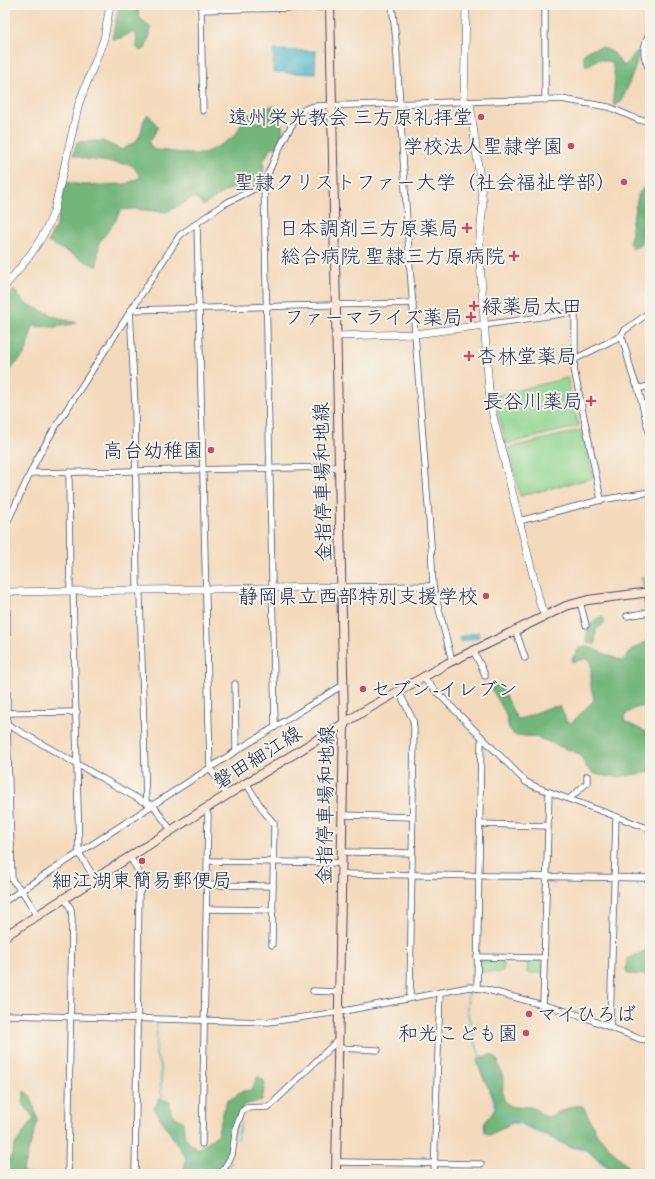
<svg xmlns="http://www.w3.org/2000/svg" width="655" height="1179" viewBox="0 0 655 1179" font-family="Caveat,'Klee One',sans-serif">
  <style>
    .green { fill: #8ed590; stroke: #548277 }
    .forest { fill: #72b67a; stroke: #46726c }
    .water { fill: #4cb6c9; stroke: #347294 }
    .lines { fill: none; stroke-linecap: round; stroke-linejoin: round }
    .stream { stroke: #4cb6c9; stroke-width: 1.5 }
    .minor-casing { stroke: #3c496c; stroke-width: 7 }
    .tertiary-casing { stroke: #3c496c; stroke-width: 8 }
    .secondary-casing { stroke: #3c496c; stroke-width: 10 }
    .minor { stroke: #fff; stroke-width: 5.5 }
    .tertiary { stroke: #fff; stroke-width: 7 }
    .secondary { stroke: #fde4d1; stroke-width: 8 }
    .poi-dot { fill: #d1495b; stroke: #f7f3e8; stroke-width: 1.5 }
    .labels { text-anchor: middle; stroke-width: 4; stroke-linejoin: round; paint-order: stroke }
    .poi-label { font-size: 20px; fill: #1b2f5e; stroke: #f7f3e8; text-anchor: end }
    .street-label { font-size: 20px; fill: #1b2f5e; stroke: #f7f3e8 }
  </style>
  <rect width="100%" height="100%" fill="#f7f3e8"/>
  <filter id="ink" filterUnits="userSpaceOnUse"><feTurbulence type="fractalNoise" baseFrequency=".025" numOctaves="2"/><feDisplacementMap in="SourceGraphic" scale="8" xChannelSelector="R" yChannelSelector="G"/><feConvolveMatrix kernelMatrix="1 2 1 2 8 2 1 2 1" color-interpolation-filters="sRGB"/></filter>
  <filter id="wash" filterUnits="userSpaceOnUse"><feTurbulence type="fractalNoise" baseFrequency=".012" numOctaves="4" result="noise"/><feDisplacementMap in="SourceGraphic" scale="16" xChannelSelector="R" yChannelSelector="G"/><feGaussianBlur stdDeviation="0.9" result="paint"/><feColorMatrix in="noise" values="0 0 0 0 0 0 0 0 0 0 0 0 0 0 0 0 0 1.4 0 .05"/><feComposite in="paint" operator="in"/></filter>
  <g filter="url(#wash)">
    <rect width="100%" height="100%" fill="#f4dabc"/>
    <!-- green -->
    <g class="green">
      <polygon points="567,378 579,426 506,444 494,396"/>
      <polygon points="582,430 593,478 520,496 508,448"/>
      <polygon points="650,575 650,587 644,587 641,578"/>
      <polygon points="479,959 504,959 503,972 479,972"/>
      <polygon points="528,959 542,960 543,973 527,973"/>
    </g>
    <!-- forest -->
    <g class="forest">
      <polygon points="119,5 138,5 139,17 151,28 150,35 145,49 140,51 136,46 137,35 132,32 121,38 112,39"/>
      <path d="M602 47 614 53 622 65H625L638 50C640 60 626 91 621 102L614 106 613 98 615 79 612 62 598 59 586 67 583 55 589 50Z"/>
      <path d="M274 106C282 128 287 124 277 148L272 147 262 163 264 166 263 173 254 184C235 184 218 195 203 206L195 197 167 212 134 209 120 210 116 220 99 243 97 267 48 242 57 224 65 182 83 185 126 184 141 177 132 165 86 159 73 155 77 142 103 141 122 150C128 146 137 142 140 135 143 128 142 120 148 114L158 127 149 143 154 150C169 150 184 155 198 154 208 153 226 143 234 136 241 129 241 118 249 113L253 122H263L268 107Z"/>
      <polygon points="650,162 650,210 644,220 641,243 633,249 629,242 632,234 631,226 639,193 645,186"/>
      <polygon points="14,290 25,303 56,317 77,323 56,327 33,326 25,354 9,371 5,380 5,298"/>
      <path d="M602 616 605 622 596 630 595 644 587 643C584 632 591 620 602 616Z"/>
      <path d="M650 625V706C641 705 624 710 624 721L650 734V771C635 775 604 781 590 771 584 766 584 758 577 753L536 737 514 735 509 728 505 712 492 690 494 685 500 686 517 719C532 718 545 704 561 707L566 721 571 723 594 700 591 687V665L588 658 573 662 572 659 579 648 586 646 622 661 631 651 648 640Z"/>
      <polygon points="645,951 650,951 650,975 628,974 626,971 627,959"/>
      <path d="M492 1055 498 1060C498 1066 500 1069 502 1075 505 1085 498 1101 511 1106 518 1109 526 1105 533 1108 539 1110 542 1117 549 1117L572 1106H583L597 1134 635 1174H612L608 1166 586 1149 570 1146 520 1123H512L490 1135 485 1132 484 1124C487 1119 493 1114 495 1108 497 1100 479 1074 477 1060L481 1057Z"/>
      <polygon points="258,1076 265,1082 262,1101 243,1105 232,1136 227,1159 219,1174 195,1174 184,1170 186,1158 154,1108 159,1099 170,1101 171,1113 183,1122 185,1138 198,1149 217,1135 226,1102 243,1091 251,1090"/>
      <polygon points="24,1091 31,1096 38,1121 22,1172 30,1174 5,1174 5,1165 8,1165 16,1143 34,1118 23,1104"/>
    </g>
    <!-- water -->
    <g class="water">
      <polygon points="274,50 316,51 315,74 273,72"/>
      <polygon points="478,632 479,637 461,642 459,637"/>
    </g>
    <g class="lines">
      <!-- stream -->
      <g class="stream">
        <polyline points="468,990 467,1011 478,1051 494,1085 494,1104 497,1110 506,1117 570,1147 586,1150 607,1167 611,1174"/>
        <polyline points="157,1022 156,1056 161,1065 161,1092 167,1115 175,1133 195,1166 201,1174"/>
        <polyline points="237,1139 241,1123"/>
        <polyline points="224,1174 231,1162"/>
      </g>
    </g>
  </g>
  <g filter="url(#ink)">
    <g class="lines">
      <!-- minor casing -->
      <g class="minor-casing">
        <g id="minor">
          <polyline points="392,5 396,40 409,255 431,544 433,586 452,661"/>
          <polyline points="545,5 545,100"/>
          <path d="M650 32C642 47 642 56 650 71"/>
          <polyline points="203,111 201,10 330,7"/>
          <polyline points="197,224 210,768 227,795"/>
          <polyline points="484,325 575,312 575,359 621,336 625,330 650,312"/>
          <path d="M621 336C628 350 630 377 638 387L650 437"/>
          <polyline points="638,387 641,388 650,386"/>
          <polyline points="69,472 70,591"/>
          <polyline points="31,473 338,467"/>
          <polyline points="601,500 650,492"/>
          <polyline points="519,521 601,500 574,369 575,359"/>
          <polyline points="5,527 37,459 54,429 180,235 224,204 264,184"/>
          <polyline points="341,587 433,586"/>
          <polyline points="73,591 79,853 95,879"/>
          <polyline points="7,592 7,724 12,880 22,891 38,916"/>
          <polyline points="580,602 586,625"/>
          <polyline points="627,616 650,612 647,592"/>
          <polyline points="515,629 525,658"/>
          <polyline points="473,650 483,670 485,676"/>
          <polyline points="422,677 526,782 536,787 650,829"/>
          <polyline points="235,684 236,751"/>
          <polyline points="398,690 413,720 414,729 410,997"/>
          <polyline points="7,713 77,712"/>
          <polyline points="5,723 142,801 153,805 171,830"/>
          <path d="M275 727 264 184C270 168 291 119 304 110 307 107 312 107 316 106L561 99 609 107 639 120H650"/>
          <polyline points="246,783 265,813 274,823 272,945"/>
          <polyline points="569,799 587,783 587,776"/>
          <polyline points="146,803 140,595 137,585 135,406 130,310 413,303"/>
          <polyline points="343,815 412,817"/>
          <polyline points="480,824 547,826"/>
          <polyline points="5,845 11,845"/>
          <polyline points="342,852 412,853"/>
          <polyline points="130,857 146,884 139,893 135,1174"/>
          <polyline points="208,861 342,863"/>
          <polyline points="341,874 650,878"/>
          <polyline points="207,885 273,886"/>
          <polyline points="65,899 71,909 72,919 68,1174"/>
          <polyline points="5,901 236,751 343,685"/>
          <polyline points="207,909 273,910"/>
          <polyline points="477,957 545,958"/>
          <polyline points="477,988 481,742 484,740"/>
          <polyline points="313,991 339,992"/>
          <polyline points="543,1005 549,792"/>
          <polyline points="5,1015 269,1022 339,1012 469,987 484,989 576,1014 640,1039 650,1040"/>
          <polyline points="610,1027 616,817"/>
          <polyline points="338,1048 378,1050"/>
          <polyline points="202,1144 208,815 205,809"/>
          <polyline points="337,1162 481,1164"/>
          <polyline points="221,1174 232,1155 236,1128 242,1111 246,1108 268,1107 271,1105 338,1040"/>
          <polyline points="434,1174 440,992"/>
        </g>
      </g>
      <!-- tertiary casing -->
      <g class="tertiary-casing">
        <g id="tertiary">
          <polyline points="464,103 466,5"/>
          <polyline points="470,103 483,203 479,248 489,390 493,416 541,607 545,615"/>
          <path d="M5 286C25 262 44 240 54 211L79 103 104 39 110 5"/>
          <polyline points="335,336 415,334 484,325"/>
          <polyline points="5,592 341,587"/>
        </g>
      </g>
      <!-- secondary casing -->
      <g class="secondary-casing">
        <g id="secondary">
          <polyline points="330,5 344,723 336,1174"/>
          <polyline points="5,936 227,795 364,711 448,663 566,606 588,600 650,592"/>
        </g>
      </g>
      <!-- minor -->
      <use href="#minor" class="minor"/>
      <!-- tertiary -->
      <use href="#tertiary" class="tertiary"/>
      <!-- secondary -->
      <use href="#secondary" class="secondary"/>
    </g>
  </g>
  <!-- markers -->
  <g class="poi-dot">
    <circle cx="481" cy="117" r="4"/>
    <circle cx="571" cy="146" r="4"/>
    <circle cx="624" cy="182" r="4"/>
    <path d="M465 222h4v4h4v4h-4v4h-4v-4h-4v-4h4z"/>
    <path d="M512 250h4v4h4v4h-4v4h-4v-4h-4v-4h4z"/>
    <path d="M472 300h4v4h4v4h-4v4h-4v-4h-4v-4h4z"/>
    <path d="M469 311h4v4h4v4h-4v4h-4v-4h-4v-4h4z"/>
    <path d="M467 350h4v4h4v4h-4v4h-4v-4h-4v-4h4z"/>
    <path d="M589 395h4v4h4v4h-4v4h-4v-4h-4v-4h4z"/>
    <circle cx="211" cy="450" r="4"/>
    <circle cx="486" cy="596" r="4"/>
    <circle cx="363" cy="689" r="4"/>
    <circle cx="142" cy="861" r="4"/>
    <circle cx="529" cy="1014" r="4"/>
    <circle cx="526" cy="1033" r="4"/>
  </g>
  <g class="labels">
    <!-- poi labels -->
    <g class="poi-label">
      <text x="473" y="124">遠州栄光教会 三方原礼拝堂</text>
      <text x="563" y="153">学校法人聖隷学園</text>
      <text x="616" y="189">聖隷クリストファー大学（社会福祉学部）</text>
      <text x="459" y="235">日本調剤三方原薬局</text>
      <text x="505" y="263">総合病院 聖隷三方原病院</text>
      <text x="482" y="313" text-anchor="start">緑薬局太田</text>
      <text x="463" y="324">ファーマライズ薬局</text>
      <text x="477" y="363" text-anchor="start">杏林堂薬局</text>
      <text x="583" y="408">長谷川薬局</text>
      <text x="203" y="457">高台幼稚園</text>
      <text x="478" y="603">静岡県立西部特別支援学校</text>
      <text x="371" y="696" text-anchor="start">セブン-イレブン</text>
      <text x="142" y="887" text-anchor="middle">細江湖東簡易郵便局</text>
      <text x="537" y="1021" text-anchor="start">マイひろば</text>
      <text x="518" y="1040">和光こども園</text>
    </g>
    <!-- street labels -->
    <g class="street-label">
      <text transform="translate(322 482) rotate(-91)" y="7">金指停車場和地線</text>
      <text transform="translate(257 757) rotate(-32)" y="7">磐田細江線</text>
      <text transform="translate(325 805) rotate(-89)" y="7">金指停車場和地線</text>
    </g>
  </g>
  <!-- margin -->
  <rect width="655" height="1179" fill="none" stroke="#f7f3e8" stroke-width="20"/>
</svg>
